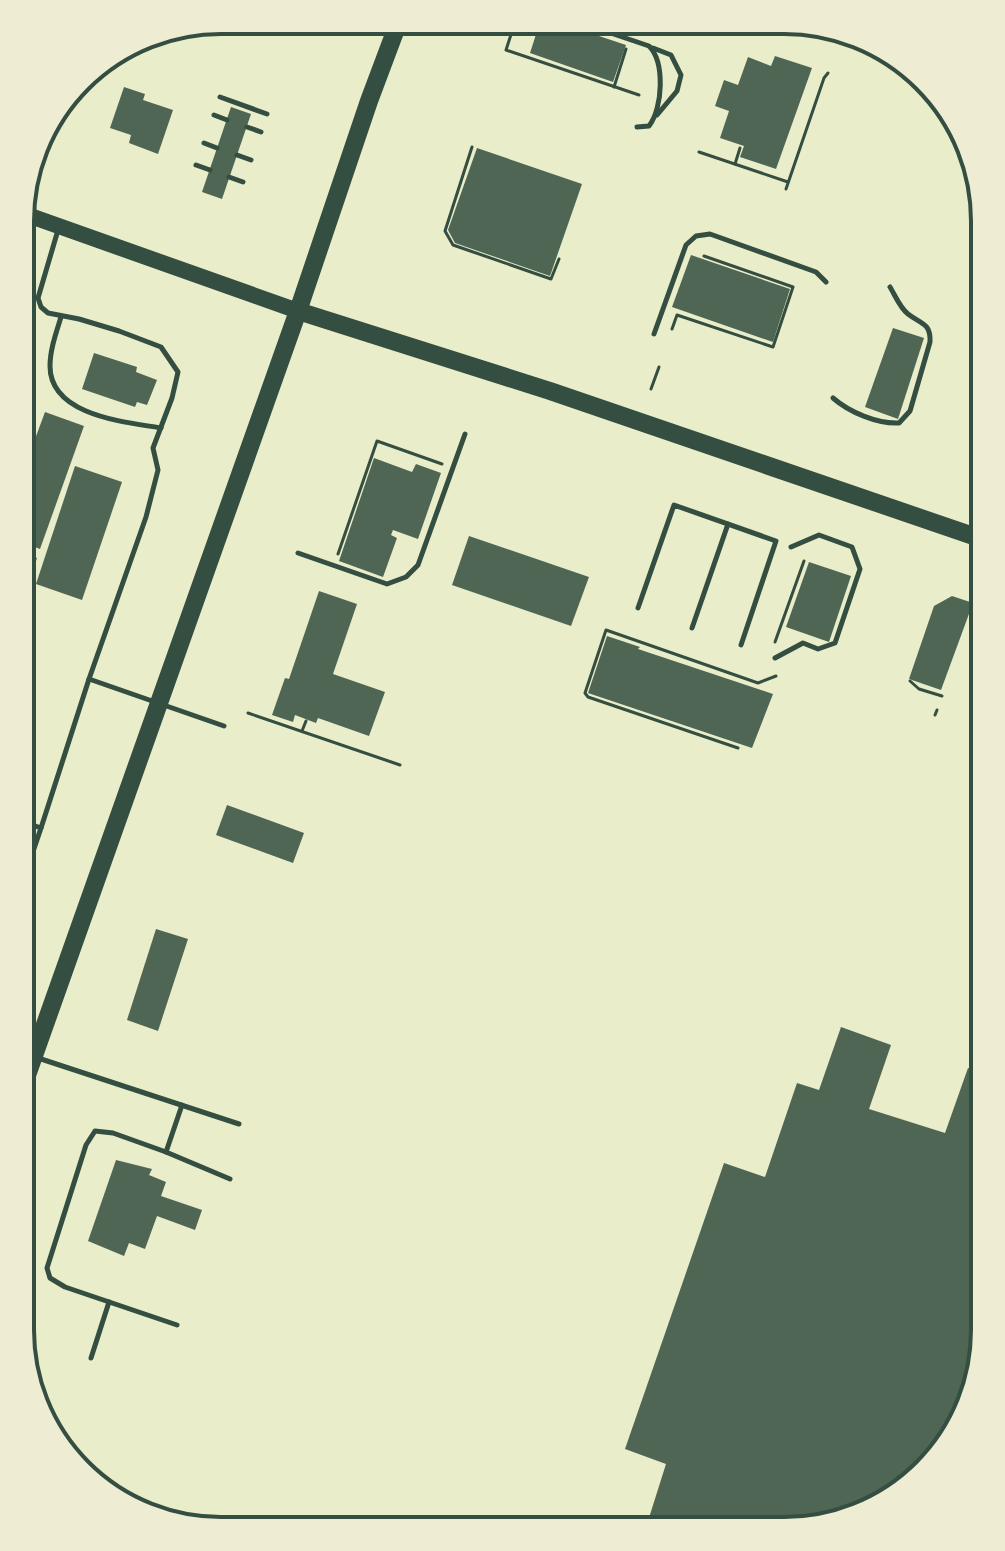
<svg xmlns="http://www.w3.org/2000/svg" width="1005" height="1551" viewBox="0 0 1005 1551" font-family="'Source Serif 4',serif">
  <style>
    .building { fill: #4f6655 }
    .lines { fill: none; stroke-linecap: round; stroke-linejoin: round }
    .path { stroke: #344e41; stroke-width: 3 }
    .service { stroke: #344e41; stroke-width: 5 }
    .secondary { stroke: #344e41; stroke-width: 16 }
    .primary { stroke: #344e41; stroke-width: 18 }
    .rim { fill: none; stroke: #344e41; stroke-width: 4 }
  </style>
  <rect width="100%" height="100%" fill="#e9edc9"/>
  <!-- building -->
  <g class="building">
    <polygon points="269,20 297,20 318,21 313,36"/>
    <polygon points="540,22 576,34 578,29 626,45 613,82 530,53"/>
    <polygon points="775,56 812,68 776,169 740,157 744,146 720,138 729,111 715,106 724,80 738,85 748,57 771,66"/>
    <polygon points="124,87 145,94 143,100 173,110 158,154 129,143 131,135 110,128"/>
    <polygon points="231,107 251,114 222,199 202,192"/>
    <polygon points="477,148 582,184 550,276 455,243 448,230"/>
    <polygon points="691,255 790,289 773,342 672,307"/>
    <polygon points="893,328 924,338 898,419 865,407"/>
    <polygon points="94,353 137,367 136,372 157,380 147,405 137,402 135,407 82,389"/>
    <polygon points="45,412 84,426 40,549 21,542 21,477"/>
    <polygon points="374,458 412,472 416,464 441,473 418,539 393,530 391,535 397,538 383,577 339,561"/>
    <polygon points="75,466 122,482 82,600 36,584"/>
    <polygon points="469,536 589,577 571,626 452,585"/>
    <polygon points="21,553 37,558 22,604 21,604"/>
    <polygon points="809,562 851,576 829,642 786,627"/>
    <polygon points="319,591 357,604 333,674 385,692 369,736 318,718 316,723 295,715 293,722 272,715 285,678 289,679"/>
    <polygon points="952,596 973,603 941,690 909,679 934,606"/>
    <polygon points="607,636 640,647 638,649 773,694 752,748 588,693"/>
    <polygon points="227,805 304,833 293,863 216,835"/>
    <polygon points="156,929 188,939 158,1031 127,1020"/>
    <polygon points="841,1027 891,1045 869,1109 945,1133 968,1068 985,1073 985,1343 944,1452 861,1515 784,1531 676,1531 648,1521 666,1464 625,1449 724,1163 765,1177 797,1083 819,1090"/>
    <polygon points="116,1160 152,1169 149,1175 166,1182 161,1196 202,1210 195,1230 157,1216 145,1249 129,1243 124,1256 88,1241"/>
    <polygon points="142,1500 186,1515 183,1524 140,1506"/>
  </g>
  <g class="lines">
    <!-- path -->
    <g class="path">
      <polyline points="515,22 506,50 639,95"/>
      <polyline points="614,87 626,49"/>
      <polyline points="472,147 445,231 453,245 551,279 559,259"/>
      <polyline points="699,152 788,182"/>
      <polyline points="735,164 740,148"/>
      <polyline points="786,189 824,78 828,73"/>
      <polyline points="672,329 677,315 773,347 793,287 704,256"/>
      <polyline points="651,389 659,367"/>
      <polyline points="338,554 377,441 442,464"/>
      <polyline points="775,642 804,561"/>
      <polyline points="910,681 919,689 942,696"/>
      <polyline points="248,713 400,765"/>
      <polyline points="935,715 937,710"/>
      <polyline points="302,731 306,721"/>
      <polyline points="738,748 588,697 585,693 606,630 758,683 776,676"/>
    </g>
    <!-- service -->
    <g class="service">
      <path d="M578 22 649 46C665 62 663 108 649 126L637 127"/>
      <polyline points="653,48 671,55 681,75 677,91 657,115"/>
      <polyline points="220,97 267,114"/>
      <polyline points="214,115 227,120"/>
      <polyline points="247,127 261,132"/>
      <polyline points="204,143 217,148"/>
      <polyline points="38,146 41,147"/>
      <polyline points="237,155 251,160"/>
      <polyline points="196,165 210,170"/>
      <polyline points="229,177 243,182"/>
      <path d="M61 317C56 333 50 350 50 366 50 416 126 422 161 428"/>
      <polyline points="654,334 686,245 696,236 710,234 816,272 826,282"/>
      <path d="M833 398C849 412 877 424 899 423L910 411 930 342C931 323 921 324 908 314 900 308 895 295 890 287"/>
      <polyline points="298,553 387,584 406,577 418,565 465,434"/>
      <polyline points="638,608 674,505 776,541 741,645"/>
      <polyline points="692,628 728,524"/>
      <polyline points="775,658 803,643 818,649 835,643 860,569 852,547 819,535 791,547"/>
      <polyline points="89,679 224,726"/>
      <polyline points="21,821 41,828 89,679 146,517 158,470 153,448 172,398 178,372 161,347 119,331 79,319 48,313 41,307 38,298 58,230"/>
      <polyline points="21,887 41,828"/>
      <polyline points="38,1058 239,1124"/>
      <polyline points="166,1152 230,1179"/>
      <polyline points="177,1325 65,1287 50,1278 47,1268 86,1145 95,1131 113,1133 166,1152 182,1105"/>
      <polyline points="91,1358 109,1302"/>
    </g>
    <!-- secondary -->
    <polyline class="secondary" points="22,213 298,311"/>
    <!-- primary -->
    <g class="primary">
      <polyline points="298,311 550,391 985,540"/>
      <polyline points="20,1095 298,311 369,101 399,21"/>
    </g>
  </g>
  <!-- crop -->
  <path d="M0 0H1005V1551H0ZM221 34H784A187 187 0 0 1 971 221V1330A187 187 0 0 1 784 1517H221A187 187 0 0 1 34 1330V221A187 187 0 0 1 221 34Z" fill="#eeecd3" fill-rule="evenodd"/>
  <path class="rim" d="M221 34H784A187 187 0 0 1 971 221V1330A187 187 0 0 1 784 1517H221A187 187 0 0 1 34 1330V221A187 187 0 0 1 221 34Z"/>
</svg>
